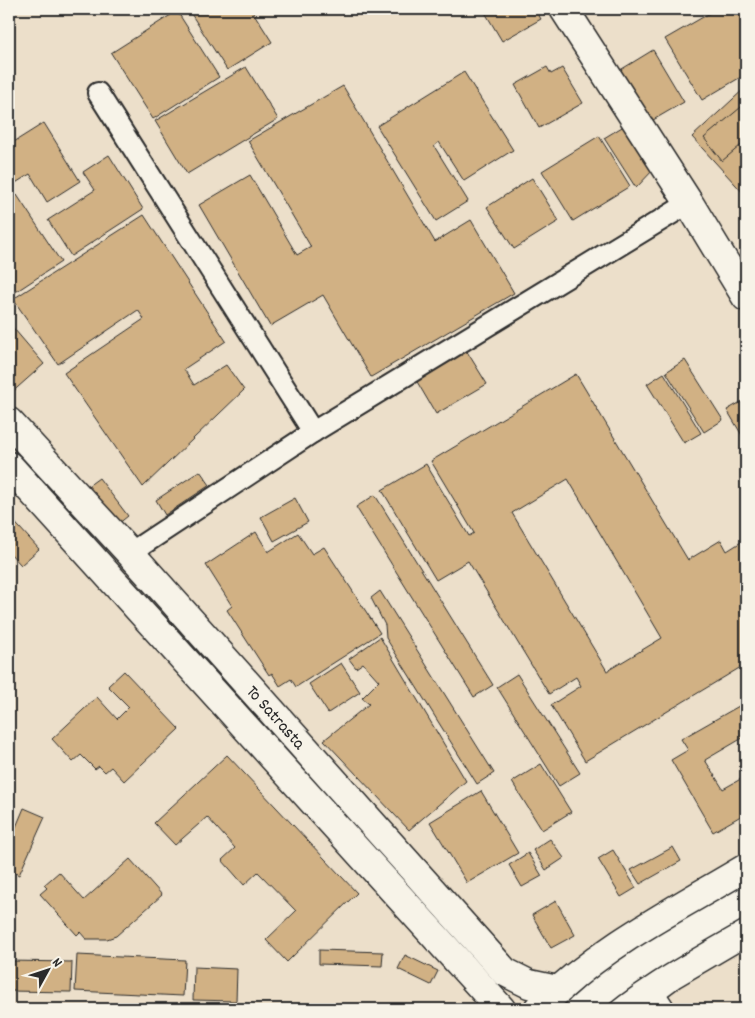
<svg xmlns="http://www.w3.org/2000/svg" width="755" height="1018" viewBox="0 0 755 1018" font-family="Dekko,sans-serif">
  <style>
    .building { fill: #d1b184; stroke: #2b2b2b; fill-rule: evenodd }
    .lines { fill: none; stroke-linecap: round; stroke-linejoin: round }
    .street-casing { stroke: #2b2b2b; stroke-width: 24 }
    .secondary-casing { stroke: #2b2b2b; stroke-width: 31 }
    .primary-casing { stroke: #2b2b2b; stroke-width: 31 }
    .street { stroke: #f7f3e8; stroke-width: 20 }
    .secondary { stroke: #f7f3e8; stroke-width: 28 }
    .primary { stroke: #f7f3e8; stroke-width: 28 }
    .primary-bridge-casing { stroke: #2b2b2b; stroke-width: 31; stroke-linecap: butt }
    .primary-bridge { stroke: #f7f3e8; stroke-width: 28 }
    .labels { text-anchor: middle; stroke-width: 5; stroke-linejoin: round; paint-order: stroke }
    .street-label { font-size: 18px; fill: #2b2b2b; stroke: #f7f3e8 }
  </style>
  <rect width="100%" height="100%" fill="#ecdfca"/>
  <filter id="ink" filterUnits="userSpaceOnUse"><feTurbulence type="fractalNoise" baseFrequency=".02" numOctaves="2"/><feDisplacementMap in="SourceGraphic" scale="10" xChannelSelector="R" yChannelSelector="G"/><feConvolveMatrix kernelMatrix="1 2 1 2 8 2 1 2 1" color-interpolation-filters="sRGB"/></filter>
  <g filter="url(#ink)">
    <!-- building -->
    <g class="building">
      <polygon points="188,9 251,9 272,42 227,70"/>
      <polygon points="483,9 535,9 541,19 502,41"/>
      <polygon points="717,9 746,9 746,74 702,100 665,39"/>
      <polygon points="177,11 219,77 153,119 111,53"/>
      <polygon points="653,50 684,102 648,123 617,72"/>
      <polygon points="246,67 278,119 187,174 155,121"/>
      <polygon points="547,67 551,74 562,68 583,103 539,128 515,85"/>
      <polygon points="464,72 513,150 464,181 439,142 434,146 468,201 436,221 377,126"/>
      <polygon points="343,86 435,242 471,220 514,293 371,377 323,295 270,326 199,205 250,175 297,255 311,247 248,141"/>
      <polygon points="746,87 746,196 692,137"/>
      <polygon points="746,103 746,141 722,161 704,138"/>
      <polygon points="44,123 80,181 47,202 30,174 9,187 9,145"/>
      <polygon points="627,124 655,168 636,188 604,138"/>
      <polygon points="599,136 630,186 573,221 542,171"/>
      <polygon points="109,155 143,209 71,256 48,220 95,190 83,172"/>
      <polygon points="532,178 559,221 514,249 487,207"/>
      <polygon points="17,195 61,262 14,293 9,285 9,200"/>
      <polygon points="144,215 226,341 184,369 194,385 226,365 244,390 143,487 64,373 144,319 138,310 58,364 13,299"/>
      <polygon points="9,323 44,364 9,395"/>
      <polygon points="466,350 487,384 436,414 416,380"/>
      <polygon points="685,360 723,420 704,432 666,372"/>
      <polygon points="664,373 701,433 684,443 647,384"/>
      <path d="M576 374 688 560 721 540 727 551 746 539V577L744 578 746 583V664L585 761 551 705 581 686 576 677 549 694 468 561 436 580 382 490 426 464 469 536 474 533 431 461ZM568 479 662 638 607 671 512 513Z"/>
      <polygon points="746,399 746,442 727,410"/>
      <polygon points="200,471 210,485 165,515 156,500"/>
      <polygon points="99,478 128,516 118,524 88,486"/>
      <polygon points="375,495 493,685 474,697 356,507"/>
      <polygon points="295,498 308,522 274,541 261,517"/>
      <polygon points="9,516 39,549 21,565 9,552"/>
      <polygon points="256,532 268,552 298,533 312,554 324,547 380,633 296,687 291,679 280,686 272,673 269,675 227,610 232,606 206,565"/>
      <polygon points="380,591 494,773 477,784 386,638 385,625 371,598"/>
      <polygon points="380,637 466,781 409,830 324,740 369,704 362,698 379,681 363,663 356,668 349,659"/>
      <polygon points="341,663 360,692 328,713 309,684"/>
      <polygon points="124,671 179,729 124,781 111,767 105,772 99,766 95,769 81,755 73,762 52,739 97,697 117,719 129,707 108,686"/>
      <polygon points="517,674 580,773 559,786 497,687"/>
      <polygon points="746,702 746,736 705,760 723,789 746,776 746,813 713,832 671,760 688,750 681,739"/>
      <polygon points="227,755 357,893 287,962 266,940 296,911 258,872 244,885 222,860 235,848 207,817 175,845 154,823"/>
      <polygon points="541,764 571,812 542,830 512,782"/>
      <polygon points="481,791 518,853 467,883 430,822"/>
      <polygon points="24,808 45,817 19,875 9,870 9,824 16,827"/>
      <polygon points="550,839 564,858 546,870 533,850"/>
      <polygon points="673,847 681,861 640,884 631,870"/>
      <polygon points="613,850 636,888 621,897 598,859"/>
      <polygon points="528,853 542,876 522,887 509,865"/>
      <polygon points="130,859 162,895 116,936 107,939 86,939 80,932 77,935 40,894 47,888 44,885 59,872 84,900"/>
      <polygon points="556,901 575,935 551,948 532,915"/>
      <polygon points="319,950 383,952 382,966 319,964"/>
      <polygon points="77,955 185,960 183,996 75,991"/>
      <polygon points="405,955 438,971 431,985 398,969"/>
      <polygon points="9,961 72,962 71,992 9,991"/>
      <polygon points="194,967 237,969 236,1001 193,1000"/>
    </g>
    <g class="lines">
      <!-- street casing -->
      <g class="street-casing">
        <g id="street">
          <polyline points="98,93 313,432"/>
          <polyline points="130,553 313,432 689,203"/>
        </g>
      </g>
      <!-- secondary casing -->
      <g class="secondary-casing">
        <g id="secondary">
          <polyline points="564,9 689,203 746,297"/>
          <path id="s1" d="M9 422 130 553 505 972 529 984 557 990"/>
          <polyline points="9,466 501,1009"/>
          <polyline points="648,991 660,1009"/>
        </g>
      </g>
      <!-- primary casing -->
      <g class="primary-casing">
        <g id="primary">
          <path d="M538 1009C598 950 674 911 746 868"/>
          <polyline points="625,1009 671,975 746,931"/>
        </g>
      </g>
      <!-- street -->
      <use href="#street" class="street"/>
      <!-- secondary -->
      <use href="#secondary" class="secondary"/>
      <!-- primary -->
      <use href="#primary" class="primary"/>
      <!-- primary-bridge casing -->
      <g class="primary-bridge-casing">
        <path id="primary-bridge" d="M581 1009C629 965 690 934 746 901"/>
      </g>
      <!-- primary-bridge -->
      <use href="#primary-bridge" class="primary-bridge"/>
    </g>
  </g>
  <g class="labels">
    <!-- street labels -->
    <g class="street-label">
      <text dy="6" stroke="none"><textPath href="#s1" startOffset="398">To Satrasta</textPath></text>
    </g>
  </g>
  <!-- margin -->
  <rect width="755" height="1018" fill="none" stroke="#f7f3e8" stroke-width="30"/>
  <rect x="15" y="15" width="725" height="988" fill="none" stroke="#2b2b2b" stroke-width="2" filter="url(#ink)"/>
  <!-- north arrow -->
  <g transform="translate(48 970) rotate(50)" stroke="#f7f3e8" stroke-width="4" paint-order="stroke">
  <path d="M0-4L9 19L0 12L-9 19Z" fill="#2b2b2b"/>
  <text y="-8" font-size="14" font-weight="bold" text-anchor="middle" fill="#2b2b2b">N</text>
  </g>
</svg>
